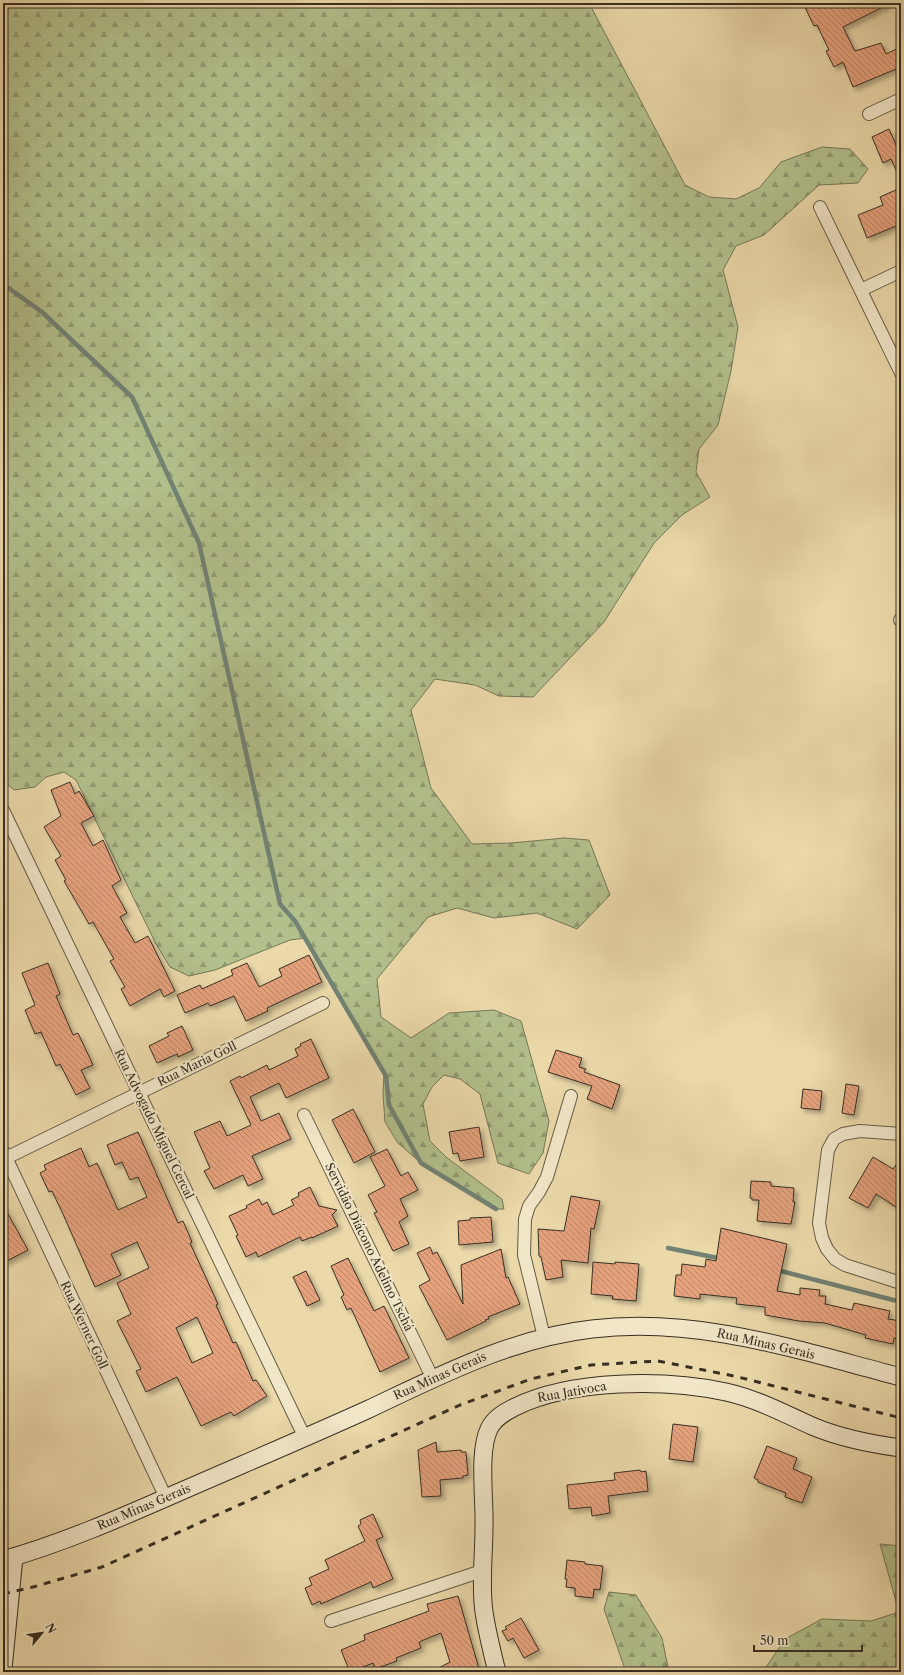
<svg xmlns="http://www.w3.org/2000/svg" width="904" height="1675" viewBox="0 0 904 1675" font-family="'Libre Caslon Text',serif">
  <style>
    .forest { fill: url(#forest-firs); stroke: #757858 }
    .lines { fill: none; stroke-linecap: round; stroke-linejoin: round }
    .stream { stroke: #728274; stroke-width: 4.5 }
    .building { fill: url(#building-back-hatch); stroke: #382f23; fill-rule: evenodd; filter: url(#shadow) }
    .street-casing { stroke: #655a45; stroke-width: 14 }
    .secondary-casing { stroke: #382f23; stroke-width: 19 }
    .street { stroke: #f2e6c8; stroke-width: 12 }
    .secondary { stroke: #f2e6c8; stroke-width: 17 }
    .rail { stroke: #382f23; stroke-width: 3; stroke-dasharray: 7 7; stroke-linecap: butt }
    .labels { text-anchor: middle; stroke-width: 4; stroke-linejoin: round; paint-order: stroke }
    .street-label { font-size: 12px; fill: #382f23; stroke: #f2e6c8 }
  </style>
  <defs>
    <pattern id="forest-firs" width="22" height="20" patternUnits="userSpaceOnUse"><rect width="22" height="20" fill="#b2c08c"/><path d="M5 1l3.5 6h-7zM16 11l3.5 6h-7z" fill="#929c72"/></pattern>
    <pattern id="building-back-hatch" width="6" height="6" patternUnits="userSpaceOnUse"><rect width="6" height="6" fill="#e5a27d"/><path d="M-1 5l2 2M0 0l6 6M5-1l2 2" fill="none" stroke="#bb8466"/></pattern>
    <filter id="shadow"><feDropShadow dx="3.5" dy="3.5" stdDeviation="2" flood-color="#0004"/></filter>
  </defs>
  <rect width="100%" height="100%" fill="#ebd9aa"/>
  <filter id="stains"><feTurbulence type="fractalNoise" baseFrequency=".005" numOctaves="4"/><feColorMatrix values="0 0 0 0 .2 0 0 0 0 .09 0 0 0 0 .02 0 0 0 .5 -.17"/></filter>
  <radialGradient id="worn" r=".72"><stop offset=".6" stop-color="#630" stop-opacity="0"/><stop offset="1" stop-color="#630" stop-opacity=".3"/></radialGradient>
  <!-- forest -->
  <g class="forest">
    <polygon points="3,3 589,3 685,185 709,197 736,199 759,188 781,162 822,147 850,149 868,169 858,183 819,185 764,235 736,246 723,270 738,327 731,371 718,425 699,449 696,472 710,497 682,515 654,543 604,622 533,697 499,696 475,685 435,679 411,710 431,788 472,844 512,843 564,838 589,840 610,895 577,929 537,913 494,918 457,908 428,917 377,979 381,1017 411,1038 449,1013 494,1010 521,1021 549,1121 543,1153 529,1174 498,1163 480,1094 460,1079 444,1075 432,1087 423,1104 430,1141 446,1157 502,1199 504,1209 496,1209 421,1163 398,1143 385,1122 383,1095 384,1072 305,938 290,940 215,970 189,976 170,967 156,944 76,780 64,772 46,777 35,787 14,790 5,782 3,778"/>
    <polygon points="880,1544 901,1546 901,1672 763,1672 785,1639 822,1619 871,1621 899,1612"/>
    <polygon points="609,1592 636,1595 662,1638 669,1672 626,1672 604,1609"/>
  </g>
  <g class="lines">
    <!-- stream -->
    <g class="stream">
      <polyline points="3,284 42,312 132,397 199,543 280,904 295,921 386,1076 389,1105 421,1163 496,1209"/>
      <polyline points="668,1248 723,1259"/>
      <polyline points="777,1270 901,1302"/>
    </g>
  </g>
  <!-- building -->
  <g class="building">
    <polygon points="803,3 891,3 843,27 855,51 881,43 886,54 901,47 901,67 853,87 843,62 834,67 826,51 829,50 817,25 814,26"/>
    <polygon points="889,129 901,156 901,181 891,159 883,163 872,137"/>
    <polygon points="898,189 901,195 901,224 867,238 858,215 883,205 880,197"/>
    <polygon points="70,782 75,794 79,791 94,816 81,823 93,846 103,840 121,880 112,886 127,913 120,917 135,943 148,936 175,991 164,997 160,989 130,1006 121,989 125,987 110,961 114,959 93,922 89,924 64,881 66,880 55,860 61,856 44,827 61,816 51,790"/>
    <polygon points="309,955 322,982 267,1008 268,1011 246,1021 234,996 210,1006 208,1003 185,1013 177,995 200,985 202,989 233,975 231,970 247,963 259,987 282,976 279,969"/>
    <polygon points="48,963 60,994 56,996 73,1035 78,1033 93,1065 81,1070 90,1088 76,1095 60,1064 56,1066 41,1032 35,1034 25,1010 35,1005 22,973"/>
    <polygon points="182,1026 193,1050 178,1057 177,1054 157,1063 149,1046 169,1036 167,1033"/>
    <polygon points="311,1039 329,1078 286,1098 279,1083 250,1097 261,1121 279,1113 291,1139 252,1156 263,1179 248,1186 243,1175 214,1189 204,1171 210,1168 194,1132 220,1121 227,1136 251,1125 230,1081 240,1076 241,1078 267,1065 269,1070 298,1056 295,1049 301,1046 300,1044"/>
    <polygon points="556,1050 582,1058 579,1067 586,1069 584,1072 620,1085 612,1109 587,1099 592,1086 548,1072"/>
    <polygon points="846,1084 859,1086 854,1115 842,1113"/>
    <polygon points="803,1089 822,1091 820,1110 801,1108"/>
    <polygon points="353,1109 375,1152 354,1163 332,1120"/>
    <polygon points="479,1127 484,1157 460,1161 458,1153 453,1154 449,1132"/>
    <path d="M138 1132 178 1223 183 1221 192 1242 190 1243 218 1304 216 1305 233 1343 236 1342 253 1381 256 1380 267 1396 234 1416 231 1412 201 1426 177 1377 146 1392 136 1371 141 1369 117 1321 131 1314 117 1283 149 1268 137 1242 111 1254 121 1275 95 1287 63 1214 52 1191 49 1192 40 1173 46 1170 44 1165 81 1148 89 1167 97 1163 118 1210 147 1197 138 1177 130 1180 122 1162 115 1165 107 1145ZM197 1317 213 1353 192 1363 176 1328Z"/>
    <polygon points="387,1149 401,1176 408,1172 418,1190 400,1199 408,1216 399,1222 409,1244 393,1251 374,1213 377,1212 368,1195 385,1186 370,1157"/>
    <polygon points="873,1157 893,1169 901,1158 901,1199 896,1207 876,1194 868,1208 849,1198"/>
    <polygon points="751,1181 771,1182 771,1186 794,1188 793,1202 795,1202 791,1224 757,1221 759,1200 752,1200 752,1198 750,1198"/>
    <polygon points="310,1187 319,1206 337,1210 332,1215 338,1226 312,1238 312,1237 302,1241 300,1237 258,1257 256,1252 246,1257 236,1236 238,1235 229,1216 247,1208 246,1206 259,1199 262,1205 267,1202 273,1215 294,1205 291,1200 299,1196 298,1193"/>
    <polygon points="571,1196 600,1201 594,1229 591,1228 588,1263 561,1260 563,1277 546,1280 541,1257 539,1256 538,1229 564,1231"/>
    <polygon points="3,1205 28,1250 3,1263"/>
    <polygon points="491,1217 493,1242 459,1245 458,1221 470,1220 470,1218"/>
    <polygon points="721,1228 787,1244 777,1291 800,1295 800,1288 820,1290 819,1296 826,1296 825,1304 852,1310 854,1303 890,1311 888,1319 901,1321 901,1340 894,1338 893,1344 865,1338 866,1335 825,1323 799,1321 765,1315 765,1307 736,1304 737,1298 700,1294 700,1299 674,1296 676,1275 681,1275 682,1264 705,1267 706,1259 716,1261"/>
    <polygon points="430,1247 433,1254 437,1252 463,1304 461,1265 501,1249 506,1278 508,1277 520,1304 488,1317 489,1319 485,1320 486,1321 447,1340 419,1286 430,1280 417,1253"/>
    <polygon points="348,1258 374,1311 384,1306 409,1358 380,1372 351,1308 347,1310 341,1297 344,1295 331,1266"/>
    <polygon points="593,1262 615,1264 615,1262 639,1264 636,1301 612,1299 613,1296 591,1294"/>
    <polygon points="306,1271 320,1300 307,1306 293,1277"/>
    <polygon points="673,1424 698,1427 693,1462 669,1459"/>
    <polygon points="436,1442 437,1452 461,1450 461,1452 466,1452 468,1475 463,1476 463,1478 440,1480 441,1496 422,1497 418,1450"/>
    <polygon points="767,1446 797,1458 793,1469 812,1477 802,1503 785,1497 786,1493 758,1482 758,1480 754,1478"/>
    <polygon points="640,1470 641,1472 646,1471 648,1491 608,1496 610,1513 592,1516 591,1507 569,1509 567,1485 615,1480 614,1473"/>
    <polygon points="373,1514 383,1537 376,1540 393,1579 373,1588 371,1582 321,1604 320,1601 312,1605 305,1588 312,1585 309,1578 329,1569 325,1560 365,1541 358,1526 361,1524 360,1520"/>
    <polygon points="567,1560 585,1562 585,1564 603,1566 600,1590 594,1589 593,1598 575,1596 575,1588 566,1587 567,1579 565,1579"/>
    <polygon points="458,1596 480,1672 431,1672 450,1662 441,1633 421,1641 419,1643 421,1648 396,1658 397,1661 375,1669 373,1663 350,1672 341,1650 365,1640 364,1635 429,1611 427,1604"/>
    <polygon points="521,1618 539,1650 524,1658 513,1638 508,1641 502,1631 507,1629 505,1627"/>
  </g>
  <g class="lines">
    <!-- street casing -->
    <g class="street-casing">
      <g id="street">
        <polyline points="869,114 901,99"/>
        <polyline points="820,207 901,373"/>
        <polyline points="861,290 901,271"/>
        <polyline points="900,620 901,619"/>
        <polyline points="3,810 305,1438"/>
        <polyline points="304,1115 433,1379"/>
        <polyline points="901,1134 860,1131 843,1134 834,1139 828,1150 819,1223 822,1238 827,1249 835,1259 845,1265 901,1283"/>
        <polyline points="3,1151 166,1498"/>
        <polyline points="6,1158 323,1003"/>
        <polyline points="544,1337 524,1255 525,1219 529,1206 539,1192 547,1177 571,1096"/>
        <polyline points="331,1621 482,1571"/>
      </g>
    </g>
    <!-- secondary casing -->
    <g class="secondary-casing">
      <g id="secondary">
        <path d="M3 1560C63 1543 120 1518 177 1493 241 1465 305 1438 369 1409 441 1375 512 1338 592 1329 698 1316 800 1351 901 1377"/>
        <polyline points="3,1669 14,1557"/>
        <path d="M497 1672C492 1652 487 1632 484 1612 480 1584 484 1555 484 1527 485 1500 478 1452 489 1429 494 1418 505 1412 515 1407 572 1379 665 1379 726 1392 757 1399 783 1413 812 1426 840 1438 871 1444 901 1448"/>
      </g>
    </g>
    <!-- street -->
    <use href="#street" class="street"/>
    <!-- secondary -->
    <use href="#secondary" class="secondary"/>
    <!-- rail -->
    <polyline class="rail" points="3,1594 33,1587 102,1567 460,1405 531,1379 591,1365 658,1361 734,1376 901,1418"/>
  </g>
  <g class="labels">
    <!-- street labels -->
    <g class="street-label">
      <text transform="translate(197 1064) rotate(-26)" y="4">Rua Maria Goll</text>
      <text transform="translate(154 1124) rotate(64)" y="4">Rua Advogado Miguel Cercal</text>
      <text transform="translate(369 1247) rotate(64)" y="4">Servidão Diácono Adelino Tschá</text>
      <text transform="translate(84 1325) rotate(65)" y="4">Rua Werner Goll</text>
      <text transform="translate(766 1344) rotate(13)" y="4">Rua Minas Gerais</text>
      <text transform="translate(440 1376) rotate(-24)" y="4">Rua Minas Gerais</text>
      <text transform="translate(572 1392) rotate(-10)" y="4">Rua Jativoca</text>
      <text transform="translate(144 1507) rotate(-23)" y="4">Rua Minas Gerais</text>
    </g>
  </g>
  <!-- margin -->
  <rect width="904" height="1675" fill="none" stroke="#ebd9aa" stroke-width="16"/>
  <rect x="4" y="4" width="896" height="1667" fill="none" stroke="#382f23" stroke-width="2"/>
  <rect x="8" y="8" width="888" height="1659" fill="none" stroke="#382f23"/>
  <!-- north arrow -->
  <g transform="translate(42 1633) rotate(61)" stroke="#f2e6c8" stroke-width="3" paint-order="stroke">
  <path d="M0-3L7 15L0 10L-7 15Z" fill="#382f23"/>
  <text y="-6" font-size="11" font-weight="bold" text-anchor="middle" fill="#382f23">N</text>
  </g>
  <!-- scale -->
  <path d="M754 1645v6h108v-6" fill="none" stroke="#382f23" stroke-width="2"/>
  <text x="760" y="1645" font-size="12" fill="#382f23" stroke="#f2e6c8" stroke-width="3" paint-order="stroke">50 m</text>
  <rect width="100%" height="100%" filter="url(#stains)"/>
  <rect width="100%" height="100%" fill="url(#worn)"/>
</svg>
